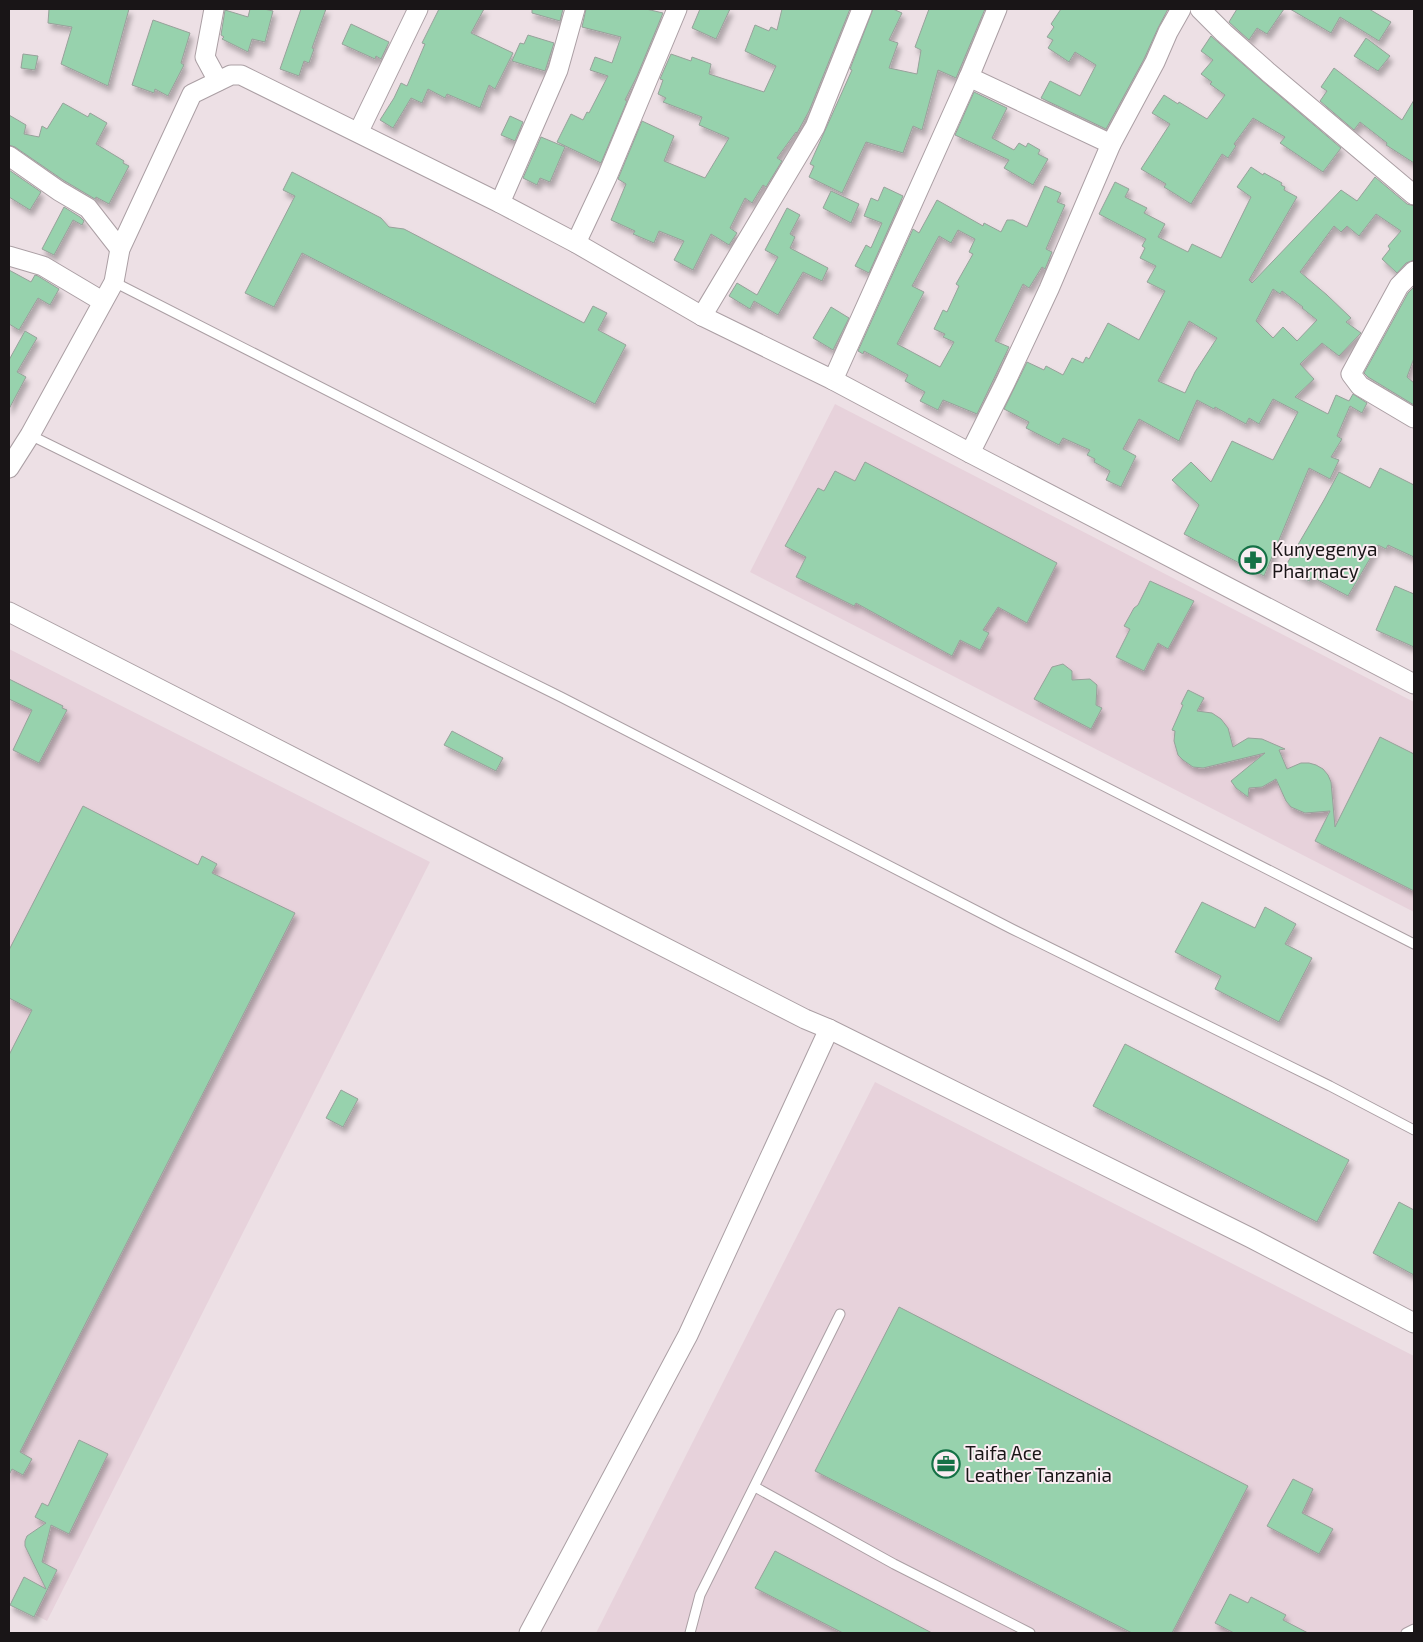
<svg xmlns="http://www.w3.org/2000/svg" width="1423" height="1642" viewBox="0 0 1423 1642" font-family="'Exo 2',sans-serif">
  <style>
    .built { fill: #e7d2db }
    .building { fill: #97d2ad; stroke: #97a19a; fill-rule: evenodd; filter: url(#shadow) }
    .lines { fill: none; stroke-linecap: round; stroke-linejoin: round }
    .lane-casing { stroke: #ab9fa4; stroke-width: 11 }
    .street-casing { stroke: #ab9fa4; stroke-width: 21 }
    .lane { stroke: #fff; stroke-width: 9 }
    .street { stroke: #fff; stroke-width: 19 }
    .labels { text-anchor: middle; stroke-width: 4; stroke-linejoin: round; paint-order: stroke }
    .poi-label { font-size: 19px; fill: #191517; stroke: #faedf2; text-anchor: start }
  </style>
  <defs>
    <filter id="shadow"><feDropShadow dx="3" dy="5.5" stdDeviation="2.5" flood-color="#0004"/></filter>
  </defs>
  <rect width="100%" height="100%" fill="#ede0e5"/>
  <!-- built -->
  <g class="built">
    <polygon points="835,404 1414,702 1414,912 750,572"/>
    <polygon points="9,649 430,862 47,1621 9,1601"/>
    <polygon points="875,1082 1414,1356 1414,1633 596,1633"/>
  </g>
  <!-- building -->
  <g class="building">
    <polygon points="49,9 129,9 108,86 61,64 72,27 48,23"/>
    <polygon points="250,9 264,9 273,11 265,42 252,39 248,52 222,39 224,37 221,35 225,10 248,17"/>
    <polygon points="301,9 326,9 312,48 314,49 309,63 304,61 299,76 280,69"/>
    <polygon points="439,9 484,9 471,33 513,53 495,89 489,85 480,108 447,94 445,98 428,89 422,103 411,98 393,128 380,120 394,98 401,83 407,86 425,44 422,43"/>
    <polygon points="532,9 563,9 560,21 532,13"/>
    <polygon points="586,9 646,9 663,13 637,76 625,100 627,101 601,163 557,142 571,114 583,120 587,112 589,113 608,76 590,70 595,57 612,63 621,37 582,27"/>
    <polygon points="700,9 730,9 716,39 692,28"/>
    <polygon points="782,9 850,9 809,111 797,133 796,132 777,158 782,161 766,187 763,185 752,203 745,198 730,228 737,233 729,245 711,234 693,270 674,260 684,241 659,231 654,243 633,234 635,231 611,220 626,184 618,179 642,121 674,136 664,161 705,178 729,138 699,125 702,117 663,102 666,98 658,94 663,80 660,79 671,54 691,61 692,57 711,64 709,74 764,92 776,66 745,51 755,25 769,31 771,27 777,30"/>
    <polygon points="873,9 893,9 902,13 889,40 898,43 889,68 917,74 921,50 915,47 929,9 985,9 956,78 938,70 922,130 913,126 903,153 866,142 842,193 809,177 814,166 810,164 852,70 850,69"/>
    <polygon points="1061,9 1168,9 1158,28 1144,59 1106,129 1041,98 1050,81 1080,96 1096,65 1075,52 1069,62 1048,48 1053,40 1047,37 1054,27 1051,24"/>
    <polygon points="1237,9 1284,9 1267,34 1257,28 1249,40 1229,22"/>
    <polygon points="1290,9 1369,9 1391,22 1379,41 1340,17 1331,33"/>
    <polygon points="153,20 190,33 181,63 184,65 168,96 155,89 154,93 132,85"/>
    <polygon points="351,24 389,42 381,59 376,56 375,59 342,44"/>
    <polygon points="528,35 554,43 545,71 512,61 520,43 524,44"/>
    <polygon points="1211,36 1261,80 1341,148 1323,172 1280,143 1285,137 1253,118 1234,144 1236,146 1228,158 1222,154 1191,204 1164,187 1166,184 1141,169 1170,124 1152,113 1164,95 1178,104 1179,102 1207,119 1225,95 1210,84 1212,82 1201,74 1213,60 1201,51"/>
    <polygon points="1366,38 1390,56 1378,71 1354,56"/>
    <polygon points="23,54 38,56 35,70 21,68"/>
    <polygon points="1334,68 1402,120 1414,100 1414,163 1386,145 1387,143 1360,122 1354,130 1320,101 1327,91 1321,87"/>
    <polygon points="974,92 1007,108 992,138 1014,150 1019,143 1026,147 1028,143 1040,150 1038,154 1048,159 1033,185 1004,168 1009,160 955,135"/>
    <polygon points="63,103 88,117 90,113 107,123 96,144 124,161 123,163 129,166 109,204 96,197 95,199 63,180 15,147 9,145 9,115 26,125 24,134 39,137 42,126 47,129"/>
    <polygon points="510,116 523,122 515,141 501,135"/>
    <polygon points="541,137 565,147 550,182 540,178 537,185 523,178"/>
    <path d="M1251 167 1263 175 1264 173 1282 183 1281 185 1285 187 1284 190 1297 197 1249 280 1252 283 1341 190 1357 201 1375 177 1407 204 1414 206V260L1406 263 1397 273 1382 259 1390 249 1388 246 1401 231 1376 214 1359 236 1347 226 1341 232 1334 226 1300 272 1327 295 1351 318 1346 322 1361 333 1339 356 1322 343 1300 364 1314 379 1295 397 1328 414 1336 395 1349 401 1353 394 1367 403 1362 413 1350 406 1337 436 1342 439 1331 457 1339 460 1330 479 1309 468 1264 576 1184 534 1199 505 1172 480 1191 462 1211 482 1232 441 1273 460 1298 412 1273 399 1259 424 1249 418 1246 424 1215 407 1214 409 1197 400 1179 441 1139 419 1123 449 1136 456 1121 487 1106 480 1110 471 1094 462 1095 459 1087 455 1090 450 1063 438 1059 445 1026 428 1029 422 1004 409 1027 362 1044 370 1046 366 1063 375 1072 358 1083 363 1086 357 1089 359 1108 323 1139 340 1165 291 1147 282 1156 266 1140 258 1145 248 1142 246 1146 239 1099 214 1115 182 1129 189 1125 197 1147 208 1144 213 1165 224 1158 237 1188 252 1192 244 1221 258 1251 197 1237 187ZM1273 289 1280 294 1282 291 1303 307 1302 308 1317 320 1297 341 1283 327 1273 338 1256 321ZM1189 321 1217 338 1195 372 1185 393 1158 381Z"/>
    <polygon points="9,170 41,192 30,210 9,197"/>
    <polygon points="292,172 381,218 389,227 404,229 584,323 593,306 607,313 598,330 626,345 595,404 302,253 274,307 245,293 295,196 283,190"/>
    <path d="M1045 186 1061 193 1057 202 1065 205 1046 249 1052 252 1045 269 1042 267 1029 288 1023 284 995 341 1009 347 977 414 943 400 938 410 920 401 925 392 905 381 908 375 864 351 863 354 858 351 913 229 919 233 937 200 983 226 984 223 1001 232 1007 220H1013L1027 227ZM958 230 975 239 969 252 973 254 956 284 959 286 947 312 943 310 934 329 945 334 943 337 954 342 940 367 897 344 924 292 912 286 939 236 951 243Z"/>
    <polygon points="884,187 903,196 869,273 855,266 866,245 871,248 882,223 864,216 871,198 878,201"/>
    <polygon points="831,191 859,204 851,223 823,208"/>
    <polygon points="64,207 80,217 84,221 82,225 73,220 54,255 42,249"/>
    <polygon points="787,208 800,215 790,234 795,237 790,248 828,268 822,281 803,272 778,315 754,301 750,309 729,296 737,283 757,295 778,257 765,250"/>
    <polygon points="9,270 31,282 35,275 38,276 59,289 50,305 38,298 19,330 9,324"/>
    <polygon points="1414,287 1414,358 1407,377 1414,383 1414,405 1368,377 1364,373 1408,293"/>
    <polygon points="831,307 849,318 833,350 813,338"/>
    <polygon points="25,331 37,338 17,372 26,377 9,409 9,360"/>
    <polygon points="865,462 1057,563 1027,623 998,607 983,630 989,633 980,650 960,640 952,656 856,603 854,606 796,577 806,557 785,546 818,488 824,491 835,471 855,481"/>
    <polygon points="1380,468 1414,485 1414,557 1388,545 1386,549 1378,545 1348,596 1312,577 1309,581 1285,567 1324,500 1339,472 1370,488"/>
    <polygon points="1150,581 1194,601 1168,649 1158,643 1144,671 1116,657 1130,629 1124,626 1134,608 1138,605"/>
    <polygon points="1395,586 1414,594 1414,647 1376,630"/>
    <polygon points="1063,664 1072,671 1072,680 1090,679 1097,685 1096,705 1102,708 1091,729 1034,699 1052,667"/>
    <polygon points="9,679 63,706 62,708 67,710 39,763 13,750 32,710 9,699"/>
    <polygon points="1188,690 1204,698 1197,711 1212,713 1221,719 1228,728 1233,747 1248,738 1262,739 1285,749 1279,750 1287,769 1301,763 1309,763 1316,765 1323,769 1328,775 1331,782 1335,827 1380,737 1414,754 1414,891 1315,841 1330,811 1305,813 1291,807 1286,801 1276,779 1262,787 1249,788 1248,797 1236,788 1231,781 1265,753 1203,768 1193,767 1183,760 1178,755 1174,741 1175,731 1172,730 1183,705 1181,704"/>
    <polygon points="452,731 503,758 496,771 444,745"/>
    <polygon points="83,806 198,865 202,856 217,864 212,873 295,913 20,1452 32,1459 23,1475 12,1469 9,1475 9,1055 32,1010 9,998 9,950"/>
    <polygon points="1202,902 1255,928 1265,907 1296,924 1285,944 1312,958 1279,1022 1215,989 1221,976 1175,952"/>
    <polygon points="1125,1044 1349,1160 1317,1222 1093,1106"/>
    <polygon points="341,1090 358,1099 343,1127 326,1118"/>
    <polygon points="1399,1202 1414,1210 1414,1275 1373,1253"/>
    <polygon points="899,1307 1248,1486 1172,1633 1132,1633 815,1471"/>
    <polygon points="79,1440 108,1454 69,1534 51,1525 42,1562 57,1570 34,1617 10,1605 24,1577 46,1589 25,1546 25,1541 27,1536 46,1523 35,1517 42,1503 48,1506"/>
    <polygon points="1293,1479 1313,1489 1302,1513 1333,1529 1319,1554 1267,1526"/>
    <polygon points="775,1551 932,1633 843,1633 755,1588"/>
    <polygon points="1230,1594 1248,1603 1251,1597 1286,1615 1283,1620 1308,1633 1234,1633 1215,1623"/>
  </g>
  <g class="lines">
    <!-- lane casing -->
    <g class="lane-casing">
      <g id="lane">
        <polyline points="114,282 1414,944"/>
        <polyline points="30,435 561,697 1012,929 1330,1086 1414,1130"/>
        <polyline points="755,1487 894,1564 1030,1633"/>
        <polyline points="690,1633 700,1595 840,1314"/>
        <polyline points="1406,1633 1414,1629"/>
      </g>
    </g>
    <!-- street casing -->
    <g class="street-casing">
      <g id="street">
        <polyline points="214,9 205,57 218,81"/>
        <polyline points="1200,9 1224,33 1268,72 1414,195"/>
        <polyline points="969,77 1111,144"/>
        <polyline points="359,131 418,9"/>
        <polyline points="9,156 59,191 88,208 120,249"/>
        <polyline points="500,203 558,70 575,9"/>
        <polyline points="576,243 607,177 677,9"/>
        <polyline points="9,256 43,266 102,301"/>
        <polyline points="1414,271 1399,286 1351,374 1360,386 1414,418"/>
        <polyline points="702,316 815,127 862,9"/>
        <polyline points="833,380 969,77 997,9"/>
        <polyline points="970,453 1005,383 1049,289 1111,144 1155,62 1168,32 1181,9"/>
        <polyline points="9,468 30,435 114,282 120,249 192,94 231,75 241,75 500,203 576,243 702,316 833,380 970,453 1414,684"/>
        <polyline points="9,612 805,1019 829,1029 1251,1238 1414,1323"/>
        <polyline points="529,1633 688,1335 829,1029"/>
      </g>
    </g>
    <!-- lane -->
    <use href="#lane" class="lane"/>
    <!-- street -->
    <use href="#street" class="street"/>
  </g>
  <!-- icons -->
  <defs>
    <g id="pharmacy-ring" transform="scale(1.4375)"><circle r="9.5" fill="#faedf2" stroke="#157146" stroke-width="1.5"/><path d="M-2-6h4v4h4v4h-4v4h-4v-4h-4v-4h4Z" fill="#157146"/></g>
    <g id="office-ring" transform="scale(1.4375)"><circle r="9.5" fill="#faedf2" stroke="#157146" stroke-width="1.5"/><path d="M-6-3h4V-5.5h4V-3h4V5H-6ZM-1-4.5V-3h2v-1.5ZM-6 0V1H6V0Z" fill="#157146"/></g>
  </defs>
  <g fill-rule="evenodd">
    <use href="#pharmacy-ring" x="1253" y="560"/>
    <use href="#office-ring" x="946" y="1464"/>
  </g>
  <g class="labels">
    <!-- poi labels -->
    <g class="poi-label">
      <text x="1272" y="556">Kunyegenya<tspan x="1272" dy="22">Pharmacy</tspan></text>
      <text x="965" y="1460">Taifa Ace<tspan x="965" dy="22">Leather Tanzania</tspan></text>
    </g>
  </g>
  <!-- border -->
  <rect width="1423" height="1642" fill="none" stroke="#191517" stroke-width="20"/>
</svg>
